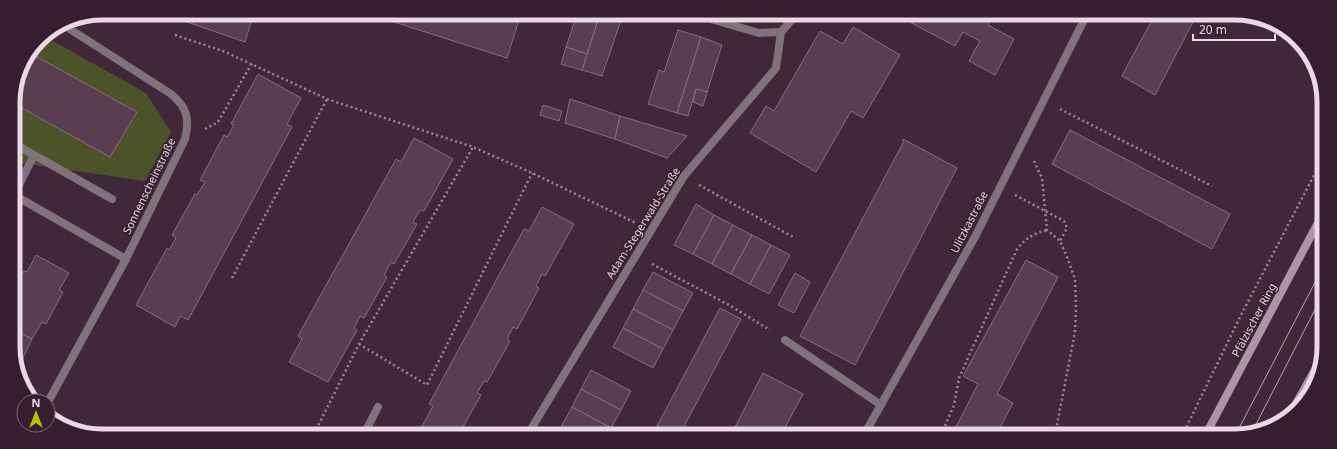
<svg xmlns="http://www.w3.org/2000/svg" width="1337" height="449" viewBox="0 0 1337 449" font-family="'Noto Sans',sans-serif">
  <style>
    .green { fill: #4c5329 }
    .building { fill: #593e51; stroke: #896c81 }
    .lines { fill: none; stroke-linecap: round; stroke-linejoin: round }
    .path { stroke: #9b8796; stroke-width: 2.5; stroke-dasharray: 2 3; stroke-linecap: butt }
    .service { stroke: #7f727b; stroke-width: 8 }
    .minor { stroke: #7f727b; stroke-width: 8 }
    .secondary { stroke: #ac96a5; stroke-width: 8 }
    .tram { stroke: #b6a2b0; stroke-width: 1 }
    .labels { text-anchor: middle; stroke-width: 3; stroke-linejoin: round; paint-order: stroke }
    .street-label { font-size: 11px; fill: #ead9e5; stroke: #361d2f }
    .rim { fill: none; stroke: #ead9e5; stroke-width: 5 }
  </style>
  <rect width="100%" height="100%" fill="#402739"/>
  <!-- green -->
  <polygon class="green" points="44,36 146,93 171,132 145,181 14,162 13,96 20,68 39,39"/>
  <!-- building -->
  <g class="building">
    <polygon points="161,13 235,13 252,19 245,42"/>
    <polygon points="369,14 521,14 507,58"/>
    <polygon points="577,14 600,14 587,54 566,47"/>
    <polygon points="600,14 623,14 602,76 582,70"/>
    <polygon points="906,15 993,15 988,25 1014,39 995,75 969,61 980,41 963,32 955,46 904,19"/>
    <polygon points="1154,16 1196,16 1155,95 1122,76"/>
    <polygon points="853,27 900,55 863,118 851,111 816,172 750,133 766,106 774,111 820,31 843,44"/>
    <polygon points="678,30 701,37 677,113 648,104 659,70 664,72"/>
    <polygon points="701,37 722,45 707,92 696,89 688,116 677,113"/>
    <polygon points="566,47 587,54 582,70 561,64"/>
    <polygon points="30,53 137,112 110,157 13,103 20,68"/>
    <polygon points="258,74 301,98 287,124 292,127 188,320 180,316 175,327 136,305 167,248 169,250 176,238 172,235 195,194 197,195 205,182 200,180 224,135 227,137 234,125 231,124"/>
    <polygon points="696,89 707,92 703,106 693,102"/>
    <polygon points="570,99 620,116 615,139 565,123"/>
    <polygon points="543,105 562,111 559,121 540,115"/>
    <polygon points="620,116 687,136 667,158 615,139"/>
    <polygon points="1070,130 1230,214 1212,249 1052,164"/>
    <polygon points="414,138 453,159 424,211 420,210 413,222 417,224 394,264 391,262 384,275 387,277 364,318 360,316 354,328 357,330 328,382 289,362 302,339 298,336 396,159 401,162"/>
    <polygon points="903,139 957,168 855,365 800,336 903,143"/>
    <polygon points="696,204 714,215 693,254 674,245"/>
    <polygon points="542,207 574,224 545,276 542,274 536,286 539,288 517,329 513,327 507,339 510,341 487,382 484,381 477,393 481,395 459,434 427,434 420,430 433,406 429,404 524,229 529,231"/>
    <polygon points="714,215 733,225 712,264 693,254"/>
    <polygon points="733,225 752,235 731,274 712,264"/>
    <polygon points="752,235 771,245 750,284 731,274"/>
    <polygon points="771,245 790,255 769,294 750,284"/>
    <polygon points="36,255 69,273 59,290 63,292 46,324 42,322 32,339 14,330 14,288 24,271 27,272"/>
    <polygon points="1026,260 1058,277 997,394 1013,403 996,435 952,435 978,384 963,376"/>
    <polygon points="653,272 693,293 683,311 643,290"/>
    <polygon points="795,273 810,282 794,313 778,305"/>
    <polygon points="643,290 683,311 673,330 633,309"/>
    <polygon points="720,308 741,319 680,434 672,434 657,426"/>
    <polygon points="633,309 673,330 663,349 623,328"/>
    <polygon points="623,328 663,349 653,368 613,347"/>
    <polygon points="14,330 32,339 17,370 15,364"/>
    <polygon points="591,370 631,391 621,410 581,389"/>
    <polygon points="763,373 803,394 781,435 731,435"/>
    <polygon points="581,389 621,410 611,428 572,407"/>
    <polygon points="572,407 611,428 608,434 576,434 561,427"/>
    <polygon points="561,427 576,434 558,434"/>
  </g>
  <g class="lines">
    <!-- path -->
    <g class="path">
      <polyline points="175,35 223,51 327,99 473,147 532,173 636,223"/>
      <polyline points="1060,109 1212,186"/>
      <polyline points="205,129 218,122 252,63"/>
      <polyline points="1034,161 1042,178 1047,230 1060,241 1067,257 1075,279 1076,308 1075,332 1055,435"/>
      <polyline points="699,185 795,238"/>
      <polyline points="1015,195 1064,221 1067,228 1060,241"/>
      <polyline points="652,264 729,305 770,330"/>
      <polyline points="232,278 327,99"/>
      <polyline points="359,344 427,385 532,173"/>
      <polyline points="314,434 359,344 473,147"/>
      <path d="M941 435 954 405 959 378 1017 249C1026 238 1033 234 1047 230"/>
      <polyline points="1182,436 1240,317 1322,160"/>
    </g>
    <!-- service -->
    <g class="service">
      <polyline points="13,143 112,199"/>
      <polyline points="14,195 126,259"/>
      <polyline points="14,195 34,155"/>
      <polyline points="785,340 881,405"/>
      <polyline points="364,434 378,407"/>
    </g>
    <!-- minor -->
    <g class="minor">
      <polyline points="697,15 759,33 781,32"/>
      <polyline points="781,32 796,15"/>
      <path d="M48 402 126 259 185 139C190 119 187 107 171 94L62 24"/>
      <polyline points="528,434 684,176 776,68 781,32"/>
      <polyline points="864,435 976,235 1086,16"/>
    </g>
    <!-- secondary -->
    <g class="secondary">
      <polyline points="1288,418 1321,359"/>
      <polyline points="1205,436 1322,215"/>
    </g>
    <!-- tram -->
    <g class="tram">
      <polyline points="1252,432 1321,298"/>
      <polyline points="1235,436 1321,271"/>
    </g>
  </g>
  <g class="labels">
    <!-- street labels -->
    <g class="street-label">
      <text transform="translate(149 186) rotate(-64)" y="4">Sonnenscheinstraße</text>
      <text transform="translate(969 222) rotate(-63)" y="4">Ulitzkastraße</text>
      <text transform="translate(643 223) rotate(-58)" y="4">Adam-Stegerwald-Straße</text>
      <text transform="translate(1254 320) rotate(-62)" y="4">Pfälzischer Ring</text>
    </g>
  </g>
  <!-- crop -->
  <path d="M0 0H1337V449H0ZM102 20H1235A82 82 0 0 1 1317 102V347A82 82 0 0 1 1235 429H102A82 82 0 0 1 20 347V102A82 82 0 0 1 102 20Z" fill="#361d2f" fill-rule="evenodd"/>
  <path class="rim" d="M102 20H1235A82 82 0 0 1 1317 102V347A82 82 0 0 1 1235 429H102A82 82 0 0 1 20 347V102A82 82 0 0 1 102 20Z"/>
  <!-- north arrow -->
  <g transform="translate(36 413)"><circle r="19" fill="#361d2f" stroke="#7e6878"/>
  <path d="M0-3L7 15L0 10L-7 15Z" fill="#b0c502"/>
  <text y="-6" font-size="11" font-weight="bold" text-anchor="middle" fill="#ead9e5">N</text>
  </g>
  <!-- scale -->
  <path d="M1193 34v6h82v-6" fill="none" stroke="#ead9e5" stroke-width="2"/>
  <text x="1199" y="34" font-size="12" fill="#ead9e5" stroke="#361d2f" stroke-width="3" paint-order="stroke">20 m</text>
</svg>
